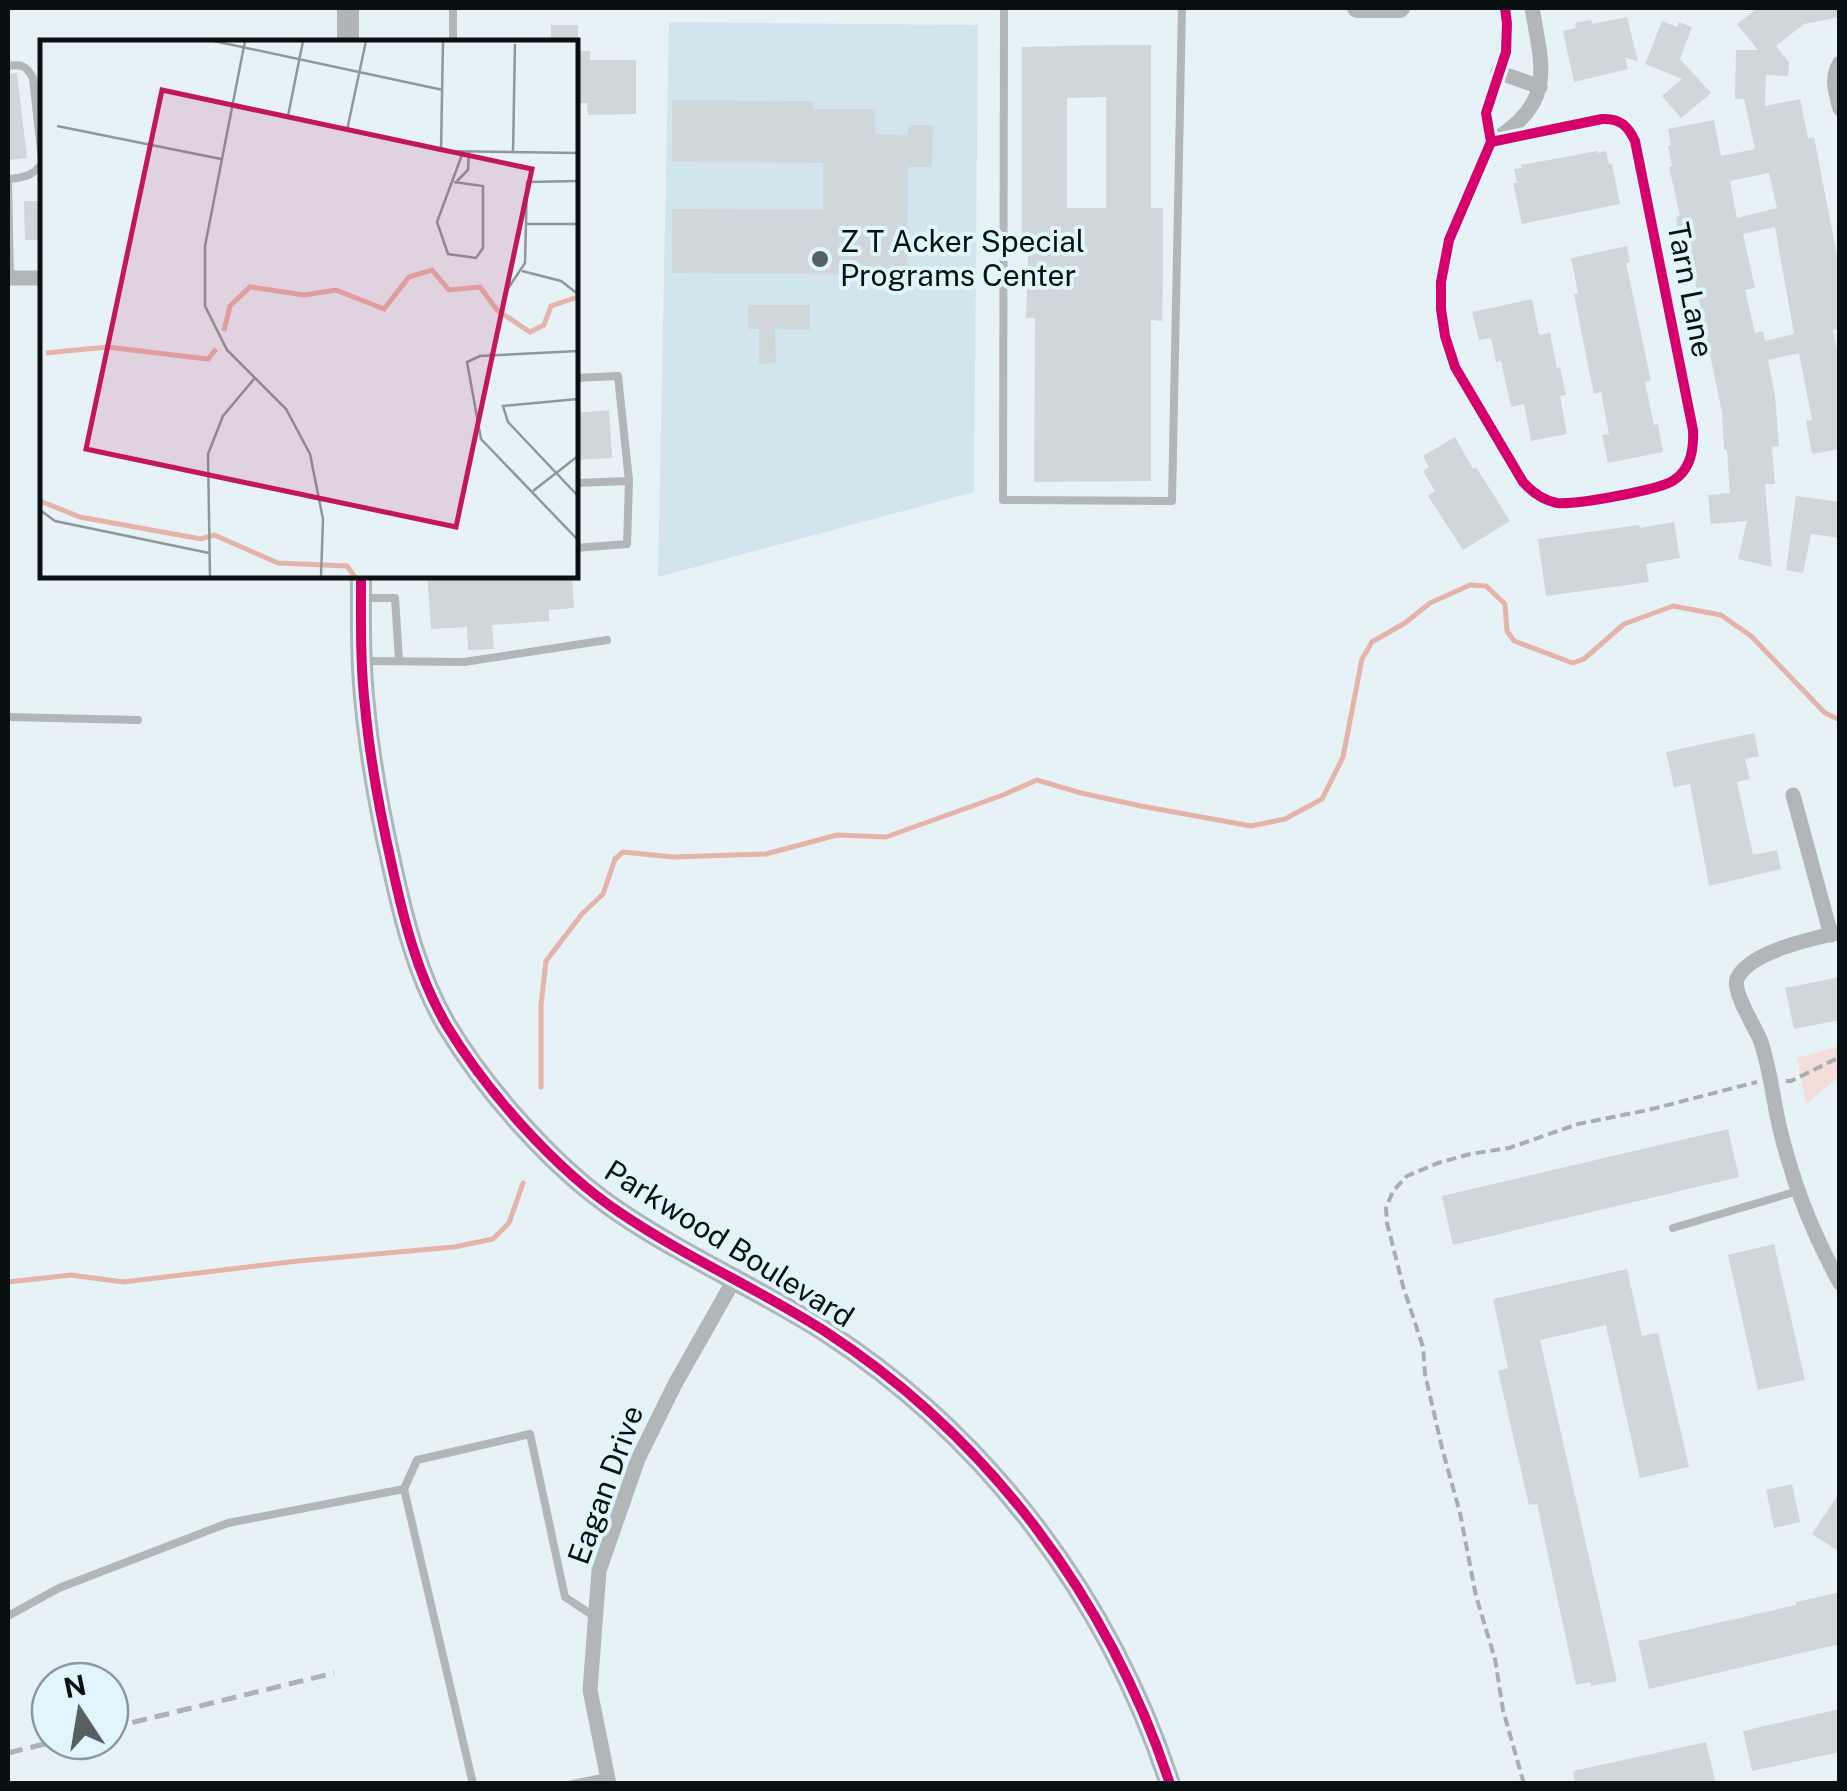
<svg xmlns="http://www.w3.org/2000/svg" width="1847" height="1791" viewBox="0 0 1847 1791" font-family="'Public Sans',sans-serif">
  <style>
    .built { fill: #d1e5ed }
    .green { fill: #f4ded9 }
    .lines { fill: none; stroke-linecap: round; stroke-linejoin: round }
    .stream { stroke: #e5b4a9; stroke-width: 5 }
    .building { fill: #cfd7db; fill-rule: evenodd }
    .path { stroke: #a8adaf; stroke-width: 4; stroke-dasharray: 10 5; stroke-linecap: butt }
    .service { stroke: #b1b6b8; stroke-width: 8 }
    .minor { stroke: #b1b6b8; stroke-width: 15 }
    .tertiary { stroke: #b1b6b8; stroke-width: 20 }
    .secondary { stroke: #b0b6b8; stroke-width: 22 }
    .rail { stroke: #acb2b6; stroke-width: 5; stroke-dasharray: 15 8; stroke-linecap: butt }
    .cycleway-casing { stroke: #e1f5fd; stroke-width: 16 }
    .cycleway { stroke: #d6006c; stroke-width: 10 }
    .poi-dot { fill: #575f62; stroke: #e1f5fd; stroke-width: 4 }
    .labels { text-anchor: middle; stroke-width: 8; stroke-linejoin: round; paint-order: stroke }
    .poi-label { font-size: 30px; fill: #091012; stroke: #e1f5fd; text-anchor: start }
    .street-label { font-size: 30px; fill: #091012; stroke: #e1f5fd }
    .inset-river { fill: none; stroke: #e5b4a9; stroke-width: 5 }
    .inset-road { fill: none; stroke: #8e989b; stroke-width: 2.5 }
    .view { fill: #c2185b; fill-opacity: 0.15; stroke: #c2185b; stroke-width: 5 }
    .inset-edge { fill: none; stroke: #091012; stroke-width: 5 }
  </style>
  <rect width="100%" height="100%" fill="#e7f2f7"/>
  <!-- built -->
  <polygon class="built" points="669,22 978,25 974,492 658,577"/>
  <!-- green -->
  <polygon class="green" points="1839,1046 1839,1077 1806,1104 1797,1058"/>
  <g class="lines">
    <!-- stream -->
    <g class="stream">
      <polyline points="541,1087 541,1005 546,961 582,914 603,894 615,859 623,852 673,857 766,854 837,835 886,837 1003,795 1037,780 1081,793 1141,806 1251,826 1285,819 1322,799 1343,757 1362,659 1372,642 1405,623 1430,603 1470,585 1486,586 1505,604 1507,631 1514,641 1573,663 1584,659 1624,624 1673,606 1721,615 1751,636 1825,713 1840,720"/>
      <polyline points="8,1282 71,1275 123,1282 298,1261 454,1247 493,1239 509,1223 523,1183"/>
    </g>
  </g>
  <!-- building -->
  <g class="building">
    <path d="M1758 8H1840V17L1804 24 1776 46 1789 62 1788 76 1766 75 1765 106 1800 99 1808 138 1814 137 1840 271V329L1833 330 1840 363V449L1812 454 1806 421 1812 420 1799 353 1768 360 1775 395 1779 446 1772 447 1775 484H1765L1772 567 1738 559 1747 521 1711 524 1708 495 1730 493 1727 450H1724L1722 413 1692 266 1683 230H1678L1676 217 1680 216 1669 167 1672 166 1668 146 1671 145 1668 129 1714 120 1721 156 1755 149 1744 99H1735L1736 50H1758L1737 24ZM1769 173 1777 208 1737 218 1730 181ZM1775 227 1794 334 1765 341 1763 331 1755 333 1745 290 1755 288 1743 234Z"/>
    <polygon points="1627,17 1638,62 1625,57 1628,69 1574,82 1563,31 1576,28 1575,23 1591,20 1592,24"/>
    <polygon points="1662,21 1677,27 1679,22 1692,27 1680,59 1711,93 1681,118 1662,96 1682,79 1645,64"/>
    <rect x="551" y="25" width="27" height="17"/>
    <path d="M1106 45H1151V208H1163V275L1162 321 1151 320V481L1034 482 1035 318H1026L1028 252H1022V47ZM1106 97V208H1067V98Z"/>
    <polygon points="575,51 590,51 590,60 636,60 636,114 588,115 587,103 575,103"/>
    <polygon points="17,73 27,158 8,160 8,74"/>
    <polygon points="672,100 813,101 813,109 875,109 875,134 908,135 908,125 933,125 932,167 908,167 907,275 672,273 672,209 823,210 823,163 672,162"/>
    <polygon points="1597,151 1598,153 1606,151 1609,164 1612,164 1620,204 1522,224 1513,183 1517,183 1514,169 1522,168 1521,165"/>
    <polygon points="24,201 42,201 42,240 25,240"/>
    <polygon points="1627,246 1630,262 1626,263 1651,381 1645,382 1654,425 1658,424 1663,452 1608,463 1602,435 1609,434 1601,392 1594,394 1588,366 1574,294 1578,293 1571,258"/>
    <polygon points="1532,299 1539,335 1550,333 1557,368 1560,367 1566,395 1560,396 1567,434 1531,441 1524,404 1511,407 1501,361 1496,362 1491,338 1479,340 1472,312"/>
    <polygon points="748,305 810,305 810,330 775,329 776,363 759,364 759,329 748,329"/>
    <polygon points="609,410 612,458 575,460 575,413"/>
    <polygon points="1455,437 1473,469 1476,467 1510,521 1463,550 1428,496 1435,491 1423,471 1429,467 1423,456"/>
    <polygon points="1796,496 1840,502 1840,538 1811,534 1803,573 1786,570"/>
    <polygon points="1674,522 1680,558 1646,564 1649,582 1546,596 1538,539 1639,525 1640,528"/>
    <polygon points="427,575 572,575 574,608 549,610 549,621 492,625 494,649 468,650 467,627 431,629"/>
    <polygon points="1754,733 1759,756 1745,759 1750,779 1737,782 1753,855 1777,850 1781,869 1709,886 1690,784 1674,787 1666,752"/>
    <polygon points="1840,977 1840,1020 1794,1029 1785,988"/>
    <polygon points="1728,1129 1739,1177 1453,1245 1442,1196"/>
    <polygon points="1774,1244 1805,1380 1758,1390 1728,1255"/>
    <polygon points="1627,1269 1642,1336 1658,1333 1689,1467 1640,1478 1606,1325 1540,1340 1617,1681 1591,1686 1590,1682 1576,1685 1537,1504 1529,1505 1498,1371 1508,1368 1493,1299"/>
    <polygon points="1792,1484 1800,1522 1774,1528 1766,1490"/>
    <polygon points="1840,1492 1840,1552 1812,1534"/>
    <polygon points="1840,1592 1840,1644 1649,1689 1638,1641 1796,1605 1796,1602"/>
    <polygon points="1840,1709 1840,1752 1752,1771 1743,1731"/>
    <polygon points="1706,1742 1716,1784 1575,1784 1573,1771"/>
  </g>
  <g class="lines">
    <!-- path -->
    <g class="path">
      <polyline points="1786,1081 1791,1081 1840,1057"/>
      <polyline points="1524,1784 1503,1710 1495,1659 1476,1596 1460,1513 1442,1448 1425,1374 1423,1347 1403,1286 1387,1223 1386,1208 1393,1191 1407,1176 1438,1163 1470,1154 1509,1148 1578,1124 1648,1110 1757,1082"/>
    </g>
    <!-- service -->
    <g class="service">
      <polyline points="453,8 453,42"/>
      <polyline points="1004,8 1003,500 1172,501 1182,8"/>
      <path d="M8 66C21 64 26 65 33 78L42 160"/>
      <polyline points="8,179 10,278"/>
      <path d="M8 179C22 178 34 176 42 163"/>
      <polyline points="575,378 618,376 629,481 627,544 575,548"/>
      <polyline points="575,483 629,481"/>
      <polyline points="365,598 395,598 399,661"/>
      <polyline points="367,661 464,662 607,640"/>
      <polyline points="8,717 138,720"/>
      <polyline points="1673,1228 1798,1191"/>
      <polyline points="404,1489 417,1460 530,1434 565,1597 595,1617"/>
      <polyline points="8,1616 59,1588 228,1523 404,1489 473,1784"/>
      <polyline points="573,1784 607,1777"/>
    </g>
    <!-- minor -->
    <g class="minor">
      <path d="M1840 63C1830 78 1836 93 1840 109"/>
      <polyline points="1498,72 1540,87"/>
      <path d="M1499 137C1555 100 1542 66 1532 8"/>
      <path d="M1491 142 1602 119C1620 118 1628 126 1635 141L1693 430C1694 449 1691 469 1674 480 1661 490 1574 505 1557 503 1543 500 1532 492 1523 482L1455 367 1445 336 1441 309V282L1449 240 1491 142 1486 113 1506 52 1507 24 1505 8"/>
      <polyline points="8,278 42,278"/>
      <polyline points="1793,795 1831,935"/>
      <path d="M1840 932C1813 939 1749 951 1737 979 1732 992 1756 1028 1761 1042 1770 1069 1773 1098 1779 1125 1792 1181 1812 1233 1840 1283"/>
      <polyline points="609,1784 590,1690 599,1571 638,1459 675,1384 734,1280"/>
    </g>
    <!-- tertiary -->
    <polyline class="tertiary" points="1357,8 1400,8"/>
    <!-- secondary -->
    <g class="secondary">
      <polyline points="348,8 348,42"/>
      <path d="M361 575C361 618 360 663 365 706 370 760 380 813 392 866 404 921 418 977 447 1026 487 1092 555 1169 619 1212 685 1257 759 1289 826 1332 989 1438 1109 1599 1170 1784"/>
    </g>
    <!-- rail -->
    <g class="rail">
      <polyline points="110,1728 334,1673"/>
      <polyline points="8,1753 57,1741"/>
    </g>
    <!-- cycleway casing -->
    <g class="cycleway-casing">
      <g id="cycleway">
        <path d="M1491 142 1602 119C1620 118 1628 126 1635 141L1693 430C1694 449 1691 469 1674 480 1661 490 1574 505 1557 503 1543 500 1532 492 1523 482L1455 367 1445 336 1441 309V282L1449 240 1491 142 1486 113 1506 52 1507 24 1505 8"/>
        <path d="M361 575C361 618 360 663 365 706 370 760 380 813 392 866 404 921 418 977 447 1026 487 1092 555 1169 619 1212 685 1257 759 1289 826 1332 989 1438 1109 1599 1170 1784"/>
      </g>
    </g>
    <!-- cycleway -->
    <use href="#cycleway" class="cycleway"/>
  </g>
  <!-- markers -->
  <circle class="poi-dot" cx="820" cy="259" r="10"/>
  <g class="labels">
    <!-- poi labels -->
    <g class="poi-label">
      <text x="840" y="252">Z T Acker Special<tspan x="840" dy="34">Programs Center</tspan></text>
    </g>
    <!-- street labels -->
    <g class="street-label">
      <text transform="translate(1690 290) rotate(79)" y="10">Tarn Lane</text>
      <text transform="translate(729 1244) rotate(32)" y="10">Parkwood Boulevard</text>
      <text transform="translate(606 1485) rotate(-70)" y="10">Eagan Drive</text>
    </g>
  </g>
  <!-- overview -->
  <g transform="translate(40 40)">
    <rect width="538" height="538" fill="#e7f2f7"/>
    <path class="inset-river" d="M184 291 190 266 210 247 264 255 296 250 344 269 369 237 392 230 409 250 440 247 457 270 490 292 504 285 511 266 538 257M6 313 67 307 168 319 176 309M0 461 40 477 161 499 174 495 238 523 307 526 315 537"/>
    <path class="inset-road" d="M174 1 403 50M205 1 165 206V266L187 310 246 369 270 414 283 479 281 537M192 64 401 111 538 113M248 76 263 1M17 86 181 119M307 90 326 1M401 111 403 1M473 112 475 4M417 141 428 130 429 112M414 142 443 146V208L436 218 408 214 397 182 423 112M486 184H538M482 231 521 241 538 254M467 250 485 223 487 142 538 141M538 311 440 316 427 322 441 399 538 500M538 359 463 366 468 382 538 456M493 451 538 416M0 470 15 481 169 513M170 537 168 414 183 376 214 339"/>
    <path class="view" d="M122 50 492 129 416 487 46 409Z"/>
    <rect width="538" height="538" class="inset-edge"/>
  </g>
  <!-- border -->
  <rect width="1847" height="1791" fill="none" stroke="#091012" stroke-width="20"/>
  <!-- north arrow -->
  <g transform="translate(80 1711) rotate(348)"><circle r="48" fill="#e1f5fd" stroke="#8b999f" stroke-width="2.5"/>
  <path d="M0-8L18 38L0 25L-18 38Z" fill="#575f62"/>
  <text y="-15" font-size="28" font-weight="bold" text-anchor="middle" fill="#091012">N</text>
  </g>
</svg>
